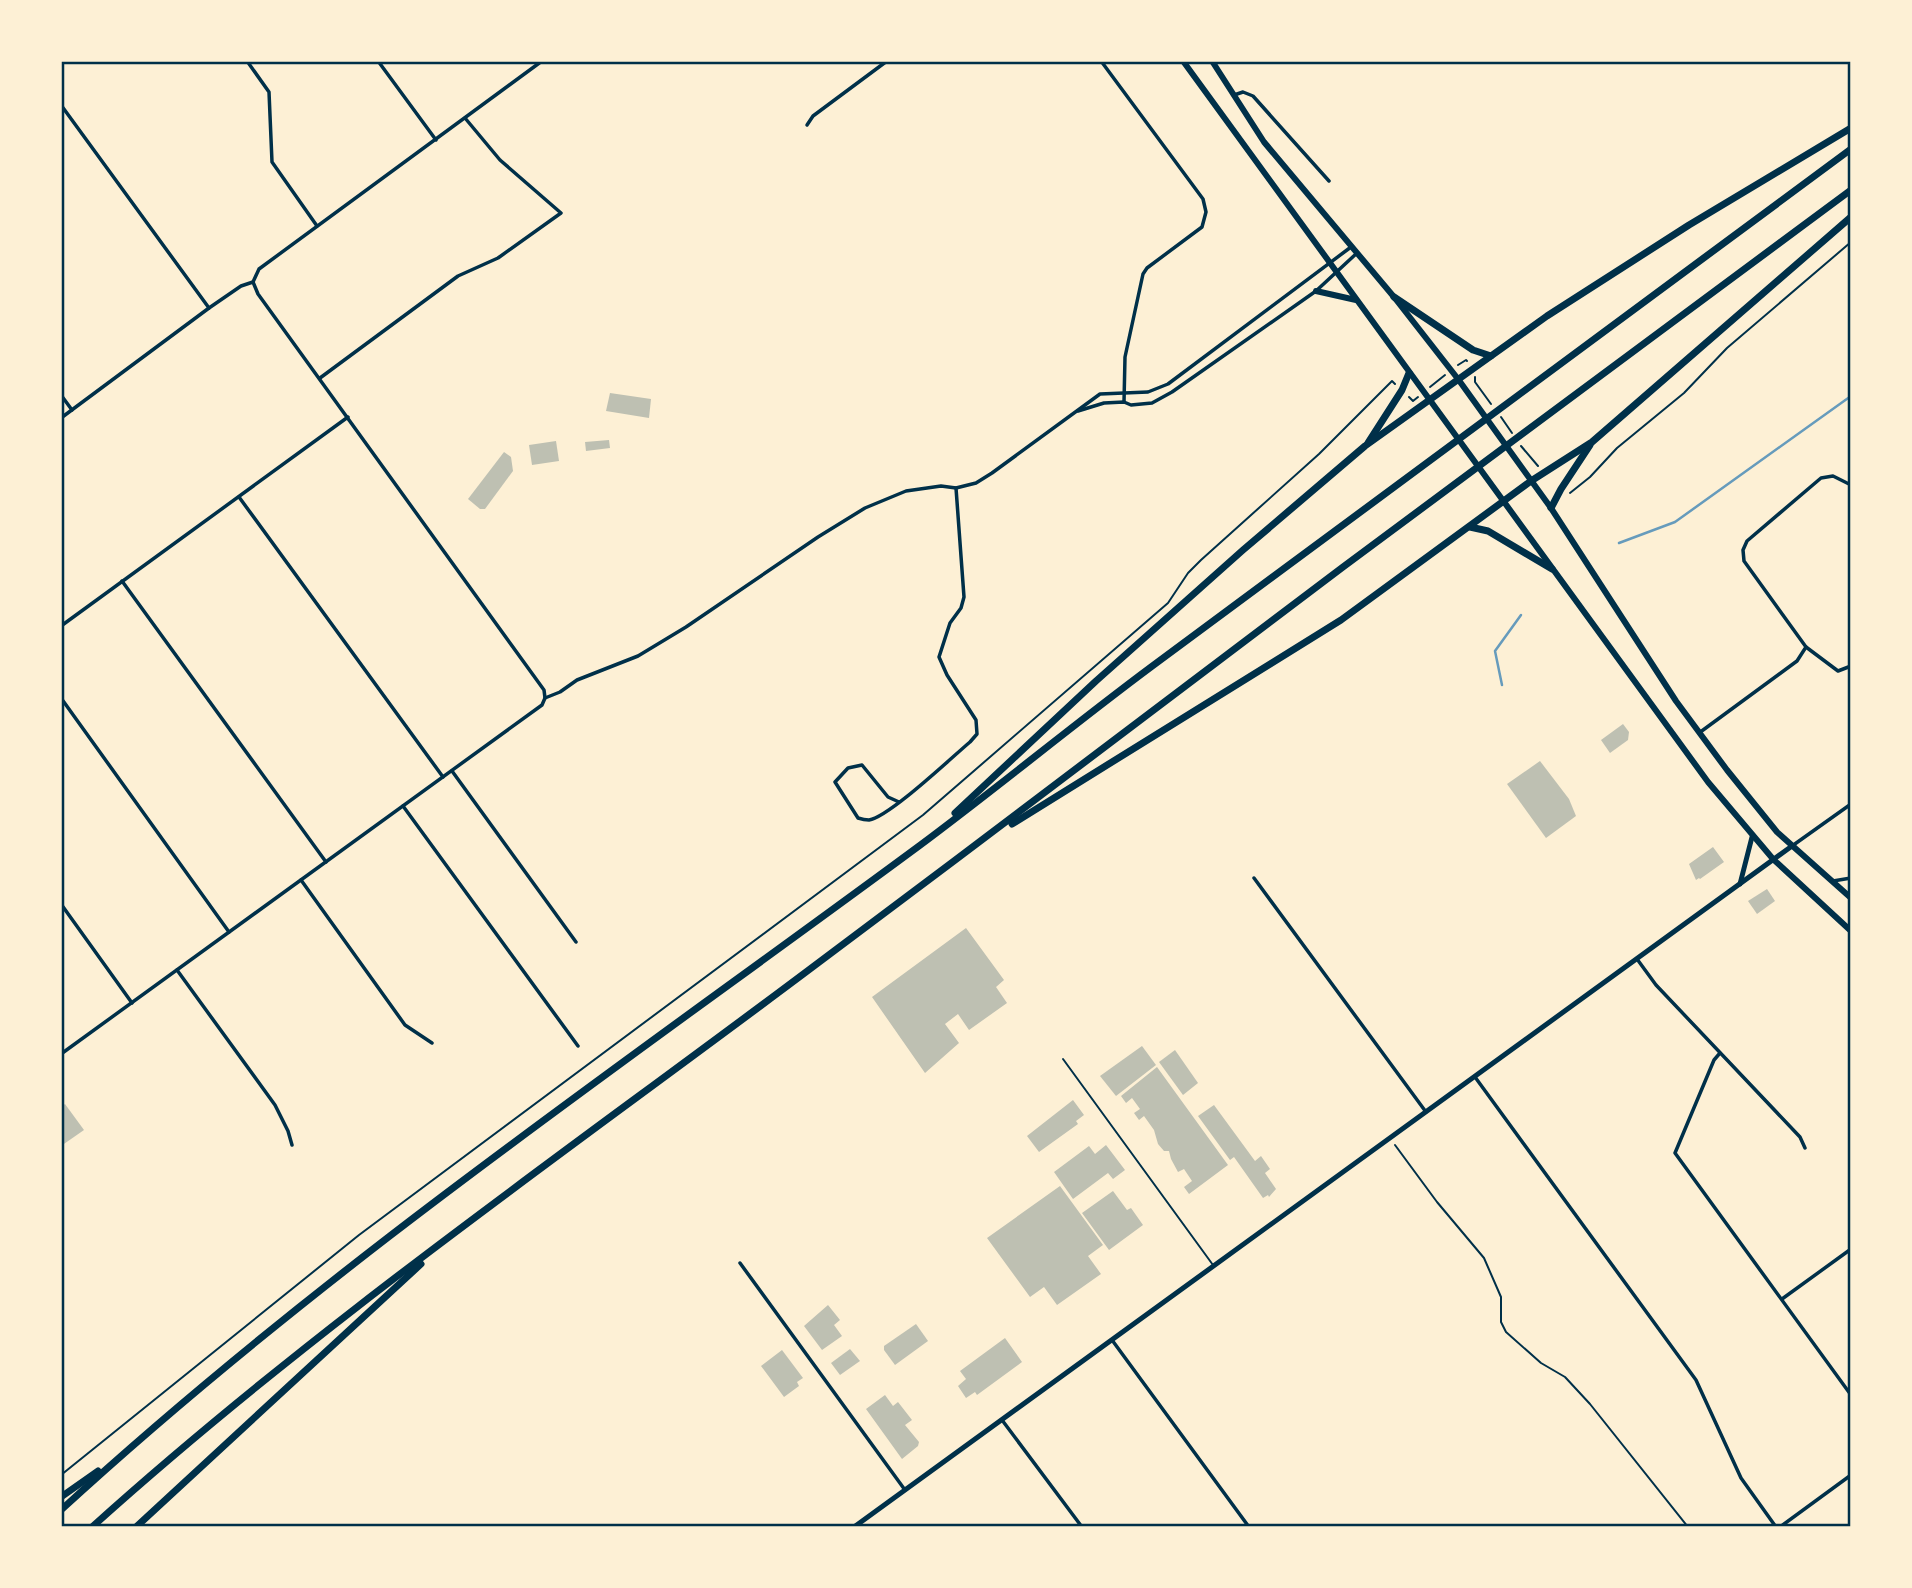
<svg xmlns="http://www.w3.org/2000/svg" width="1912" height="1588" viewBox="0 0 1912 1588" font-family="Inter,sans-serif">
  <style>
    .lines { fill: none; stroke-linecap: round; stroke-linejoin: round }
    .stream { stroke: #669bbc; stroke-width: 2.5 }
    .building { fill: #bec0b2 }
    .path { stroke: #003049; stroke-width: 2 }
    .service { stroke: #003049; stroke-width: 2 }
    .minor { stroke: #003049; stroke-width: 3.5 }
    .secondary { stroke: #003049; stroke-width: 5 }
    .primary { stroke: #003049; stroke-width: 6 }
    .motorway { stroke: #003049; stroke-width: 7 }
    .neatline { fill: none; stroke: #003049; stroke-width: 2.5 }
  </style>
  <rect width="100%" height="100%" fill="#fdf0d5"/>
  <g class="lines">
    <!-- stream -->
    <g class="stream">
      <polyline points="1619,543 1675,522 1851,396"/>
      <polyline points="1502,685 1495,651 1521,615"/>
    </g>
  </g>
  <!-- building -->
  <g class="building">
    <polygon points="610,393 651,399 649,418 606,411"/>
    <polygon points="609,440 610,448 586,451 585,442"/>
    <polygon points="556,441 559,461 532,465 529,445"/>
    <polygon points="504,452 511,457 513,471 485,509 480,509 468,499"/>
    <polygon points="1623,724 1629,732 1628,740 1610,753 1601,740"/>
    <polygon points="1540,761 1569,799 1576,816 1546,838 1507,784"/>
    <polygon points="1713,847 1724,862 1700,879 1699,878 1696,880 1689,864"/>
    <polygon points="1767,889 1775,901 1757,914 1748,901"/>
    <polygon points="966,928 1004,980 996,987 1007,1003 969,1030 958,1014 945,1024 959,1043 925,1073 872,997"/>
    <polygon points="1142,1046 1156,1065 1116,1096 1100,1076"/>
    <polygon points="1175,1050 1198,1083 1183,1095 1159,1062"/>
    <polygon points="1157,1067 1228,1165 1189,1194 1184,1187 1192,1181 1184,1169 1178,1172 1171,1159 1169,1151 1164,1151 1158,1144 1154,1130 1144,1116 1139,1120 1134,1113 1140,1109 1132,1098 1126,1103 1121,1096"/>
    <polygon points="1073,1100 1084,1115 1076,1121 1078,1124 1039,1152 1027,1136"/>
    <polygon points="65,1104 84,1130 61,1146 61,1107"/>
    <polygon points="1214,1105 1255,1161 1261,1156 1270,1169 1265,1173 1276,1189 1269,1197 1268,1195 1263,1198 1234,1157 1230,1160 1198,1116"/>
    <polygon points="1106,1145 1125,1170 1113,1179 1108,1173 1073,1199 1054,1172 1089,1146 1095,1154"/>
    <polygon points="1060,1186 1103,1245 1088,1256 1101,1274 1057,1305 1044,1287 1030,1297 987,1238"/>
    <polygon points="1113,1191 1127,1210 1131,1208 1143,1225 1109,1250 1082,1213"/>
    <polygon points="828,1305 840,1320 834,1325 842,1336 822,1350 804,1326"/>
    <polygon points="916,1324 928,1341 895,1365 884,1350 884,1346"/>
    <polygon points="1005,1338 1022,1362 977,1395 975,1392 966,1398 958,1386 966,1379 960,1371"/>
    <polygon points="850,1349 860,1361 840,1375 831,1363"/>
    <polygon points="782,1350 803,1378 797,1382 799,1386 784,1397 761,1366"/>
    <polygon points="885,1395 893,1406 898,1402 912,1420 905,1425 919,1442 918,1446 902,1459 866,1409"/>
  </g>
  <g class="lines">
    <!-- path -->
    <g class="path">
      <polyline points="1458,365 1466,360 1467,361"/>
      <polyline points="1475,377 1475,382 1491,404"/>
      <polyline points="1430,387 1445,375"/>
      <polyline points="1409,397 1413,401 1418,397"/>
      <polyline points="1501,417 1512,433"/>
      <polyline points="1521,446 1538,466"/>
      <polyline points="1570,493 1590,477 1617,448 1684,393 1727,348 1851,242"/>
      <polyline points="1395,1145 1437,1202 1484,1258 1501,1297 1501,1322 1506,1332 1541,1363 1565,1377 1590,1404 1688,1527"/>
      <polyline points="61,1475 359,1235 923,815 1168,603 1188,573 1201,560 1319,454 1392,381 1395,384"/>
    </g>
    <!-- service -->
    <polyline class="service" points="1063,1059 1213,1265"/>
    <!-- minor -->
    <g class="minor">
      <polyline points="247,61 269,92 272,162 317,226"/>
      <polyline points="378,61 436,140"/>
      <polyline points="1101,61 1203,199 1206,212 1202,227 1147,268 1143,274 1125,357 1124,402"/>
      <polyline points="1234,95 1243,92 1253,96 1329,181"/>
      <polyline points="61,105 209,308"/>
      <polyline points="807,125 813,116 887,61"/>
      <polyline points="320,378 458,276 498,258 561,213 500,160 465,118"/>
      <polyline points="61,395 72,410"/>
      <polyline points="1078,411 1104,403 1124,402 1131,405 1152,403 1172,392 1316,291 1357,253"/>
      <polyline points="61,418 209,308 241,286 253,282 259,269 542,61"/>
      <polyline points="239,497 443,777"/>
      <polyline points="122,581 326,862"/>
      <polyline points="61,626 348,417"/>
      <polyline points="1806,647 1838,671 1851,666"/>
      <polyline points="61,698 229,932"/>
      <polyline points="545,698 560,692 577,680 638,656 686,627 818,537 865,508 906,491 941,486 956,488 976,483 992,473 1100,394 1148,392 1168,384 1351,247"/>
      <polyline points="1699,733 1797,661 1806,647 1744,561 1743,550 1747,541 1821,478 1833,476 1851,485"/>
      <polyline points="452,771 576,942"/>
      <path d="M899 802 888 797 862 765 848 768 835 782 858 818C861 819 865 820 869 820 889 817 951 758 970 742L977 734 976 720 947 675 939 657 950 623 961 608 964 597 956 488"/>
      <polyline points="403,806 578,1046"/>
      <polyline points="1792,846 1851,804"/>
      <polyline points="1254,878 1426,1112"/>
      <polyline points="301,880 405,1025 432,1043"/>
      <polyline points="1833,881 1851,878"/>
      <polyline points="61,904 132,1003"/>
      <polyline points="1637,959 1656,985 1800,1137 1805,1148"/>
      <polyline points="177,970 275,1105 288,1131 292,1145"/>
      <polyline points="1720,1053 1714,1060 1675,1153 1851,1395"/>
      <polyline points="61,1054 542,705 545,698 544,690 258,294 253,282"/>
      <polyline points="1475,1077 1696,1380 1741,1478 1776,1527"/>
      <polyline points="740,1263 905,1490"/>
      <polyline points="1782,1299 1851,1249"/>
      <polyline points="1112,1340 1249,1527"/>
      <polyline points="1002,1420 1082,1527"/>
      <polyline points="1780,1527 1851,1475"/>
    </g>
    <!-- secondary -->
    <g class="secondary">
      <polyline points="1740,884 1752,837"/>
      <polyline points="854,1527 1792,846"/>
    </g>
    <!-- primary -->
    <g class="primary">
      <polyline points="1183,61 1708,782 1773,859 1851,931"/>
      <polyline points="1212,61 1264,142 1394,297 1458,379 1551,508 1676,701 1727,770 1777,832 1851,898"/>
      <polyline points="1316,291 1356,300"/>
    </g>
    <!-- motorway -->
    <g class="motorway">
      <polyline points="1394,297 1473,350 1491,356"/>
      <polyline points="1368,443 1402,390 1409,373"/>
      <polyline points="1551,508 1561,489 1590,445"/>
      <polyline points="1470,527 1488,531 1552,569"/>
      <polyline points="955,813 1096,681 1243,550 1365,446 1547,316 1689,225 1851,128"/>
      <polyline points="1012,824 1341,620 1531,481 1592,442 1851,217"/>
      <polyline points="61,1497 98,1471"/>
      <path d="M61 1510C328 1265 628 1061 919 846 997 788 1073 725 1151 667 1384 494 1618 322 1851 149"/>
      <path d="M92 1527C315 1326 562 1155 802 975 983 840 1162 703 1343 567 1511 441 1682 316 1851 190"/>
      <polyline points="136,1527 421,1264"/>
    </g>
  </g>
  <!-- border -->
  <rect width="1912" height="1588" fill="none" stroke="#fdf0d5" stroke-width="126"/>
  <rect x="63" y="63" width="1786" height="1462" class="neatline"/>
</svg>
